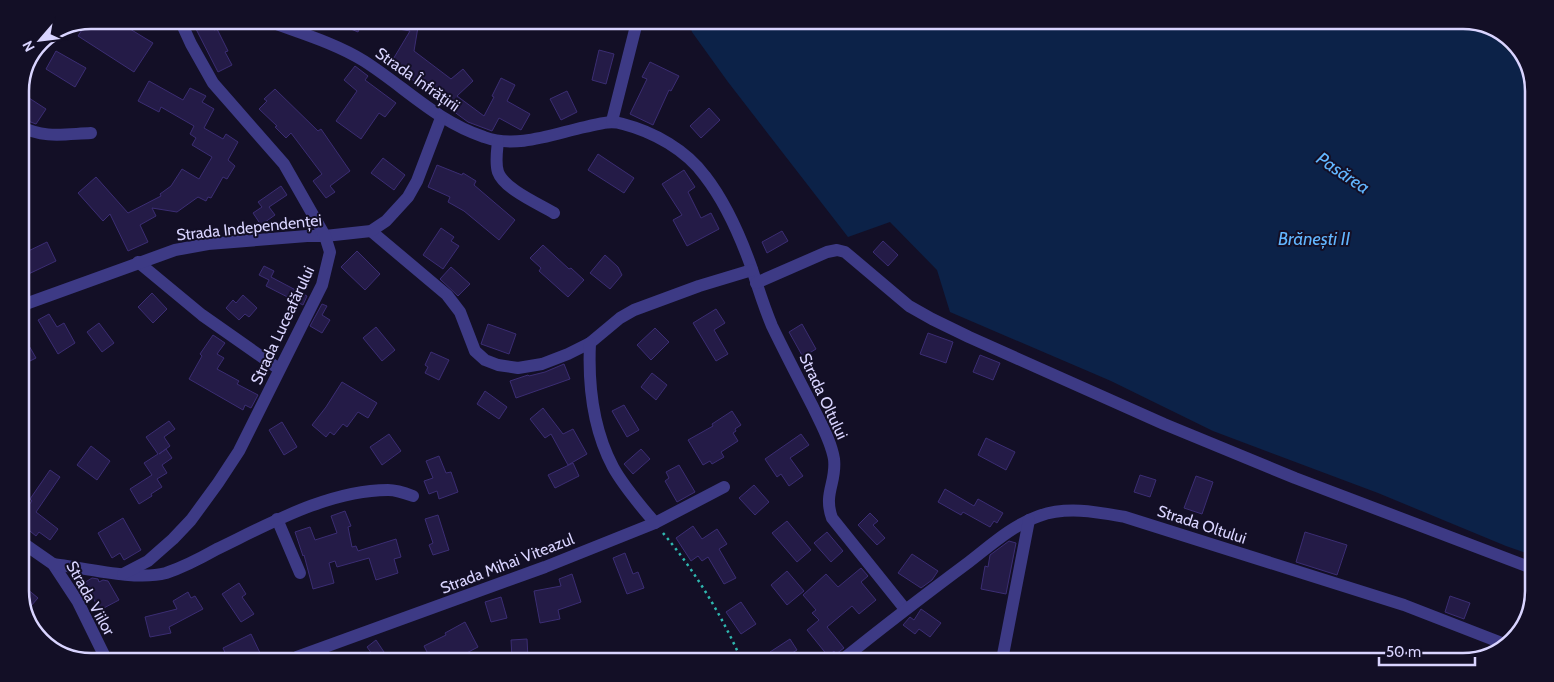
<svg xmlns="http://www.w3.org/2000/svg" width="1554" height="682" viewBox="0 0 1554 682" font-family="Cabin,sans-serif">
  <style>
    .green { fill: #12302f }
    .water { fill: #0c2248 }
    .building { fill: #241b47; stroke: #3b2d73 }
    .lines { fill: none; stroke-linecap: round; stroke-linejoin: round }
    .path { stroke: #2fb8b0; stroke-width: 2.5; stroke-dasharray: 2.5 4; stroke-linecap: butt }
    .street { stroke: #3d3a85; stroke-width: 12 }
    .labels { text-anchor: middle; stroke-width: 4; stroke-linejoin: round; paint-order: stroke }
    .street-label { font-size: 16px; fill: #d9d4ff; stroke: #130f26 }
    .water-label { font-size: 18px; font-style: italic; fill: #62b6ff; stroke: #130f26 }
    .rim { fill: none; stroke: #d9d4ff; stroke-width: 2.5 }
  </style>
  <rect width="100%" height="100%" fill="#130f26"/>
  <!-- green -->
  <polygon class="green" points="1490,26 1522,51 1528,69 1504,47"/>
  <!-- water -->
  <polygon class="water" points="689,22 1490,26 1504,47 1528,69 1534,87 1529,554 1506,546 1378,493 1213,431 1111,381 950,312 937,270 890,222 848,237 728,82 692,32"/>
  <!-- building -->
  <g class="building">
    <polygon points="91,20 136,20 130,29 153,43 134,72 78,36 87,22"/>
    <polygon points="332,21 363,21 358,32"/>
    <polygon points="389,21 419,21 414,51 451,79 463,69 473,81 457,96 484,116 494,97 492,96 501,78 515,85 507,101 530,114 521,130 499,118 492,131 468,122 449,108 451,105 438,89 433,95 402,72 389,66 410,31 388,27"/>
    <polygon points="210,22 214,30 217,29 228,51 225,52 232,65 218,72 196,29"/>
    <polygon points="599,50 614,54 606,84 592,80"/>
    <polygon points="56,51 86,68 75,87 46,69"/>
    <polygon points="650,62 679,76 671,91 669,90 653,125 630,114 647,79 642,77"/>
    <polygon points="355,66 368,76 365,80 396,103 385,117 379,113 361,139 336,121 357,91 344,80"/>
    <polygon points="149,81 183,100 190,88 206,96 202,102 214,109 204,128 223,139 226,134 238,142 228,160 235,166 227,179 223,177 211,198 208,197 206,201 198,197 177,212 152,208 156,216 140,225 148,242 128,251 110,214 103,221 78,193 96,177 128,213 161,196 160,194 171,186 182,169 199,179 212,157 192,145 196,138 190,134 194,126 161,107 159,112 138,101"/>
    <polygon points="275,89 318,131 321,129 350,171 330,186 335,192 326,198 313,181 322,174 291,133 286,138 275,127 277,126 259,109 267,101 264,99"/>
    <polygon points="567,91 577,112 561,120 550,99"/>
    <polygon points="20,98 26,102 29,98 46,109 36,124 20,118"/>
    <polygon points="709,108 720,120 701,138 690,126"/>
    <polygon points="598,154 634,178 624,193 588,170"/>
    <polygon points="383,158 405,175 394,190 371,173"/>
    <polygon points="437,165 462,175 463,173 476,181 474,185 515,220 499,240 464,211 448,202 450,197 428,187"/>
    <polygon points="684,170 695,187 688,192 701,218 711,213 719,229 687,246 673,220 682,215 662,184"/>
    <polygon points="281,186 287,195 269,207 275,215 261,225 253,213 262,207 258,202"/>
    <polygon points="441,228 454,237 451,241 459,246 443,269 423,255"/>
    <polygon points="782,231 788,241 767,253 762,242"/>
    <polygon points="883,241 898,255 888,266 873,252"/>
    <polygon points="47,242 56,261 20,278 20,255"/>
    <polygon points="543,245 569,269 571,268 584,280 568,297 539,271 541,268 530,258"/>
    <polygon points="357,251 380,274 365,290 341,267"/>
    <polygon points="605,255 618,267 622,275 610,289 590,273"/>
    <polygon points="264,266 274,271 271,277 307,296 303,305 266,286 269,280 259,275"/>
    <polygon points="451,267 470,284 458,296 440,279"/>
    <polygon points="152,293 167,309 153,323 138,307"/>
    <polygon points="243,295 257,308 249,317 245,314 239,320 226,308 233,300 236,303"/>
    <polygon points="322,304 327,306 322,315 330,320 322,333 310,326"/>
    <polygon points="716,309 725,323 714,330 728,354 716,361 693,323"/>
    <polygon points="49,314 57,327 64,323 75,343 58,354 38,320"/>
    <polygon points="99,323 114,343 102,352 87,332"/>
    <polygon points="488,324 516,334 509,354 481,344"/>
    <polygon points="802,324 816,349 803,357 789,332"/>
    <polygon points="376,327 395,350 382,361 363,338"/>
    <polygon points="655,328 669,342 651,360 637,345"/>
    <polygon points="20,330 36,358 26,363 20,352"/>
    <polygon points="928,333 953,342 946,363 920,354"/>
    <polygon points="213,335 225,343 217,354 224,358 217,369 239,381 237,384 258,395 251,408 245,405 243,410 189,379 202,356 200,354"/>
    <polygon points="431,352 449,360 439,380 425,373 428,367 425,365"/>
    <polygon points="980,355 1000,363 993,380 973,372"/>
    <polygon points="564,364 570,379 516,398 510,381 528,375 529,376 545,372"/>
    <polygon points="652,373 667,385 656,400 641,387"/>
    <polygon points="342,382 377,403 368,418 358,412 347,427 343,424 334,435 330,432 326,437 312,425 326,407"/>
    <polygon points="485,391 507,407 499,419 477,404"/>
    <polygon points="624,405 639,430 627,437 612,411"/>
    <polygon points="543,408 563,434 573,429 587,454 568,465 551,434 545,438 530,419"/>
    <polygon points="732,411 741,425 735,429 736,431 733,433 738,441 721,452 724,457 712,464 710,461 703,465 688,440 713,426 712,424"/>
    <polygon points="169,421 175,429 164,437 170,446 159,454 166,449 172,458 162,465 167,473 157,479 162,487 151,494 152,496 139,504 130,489 152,475 144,463 158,454 146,437"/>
    <polygon points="282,422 297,447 284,455 269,430"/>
    <polygon points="389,434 401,451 382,465 370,447"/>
    <polygon points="801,434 809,445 790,458 803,476 789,486 781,474 777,477 765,459"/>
    <polygon points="986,438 1015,452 1006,470 978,455"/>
    <polygon points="91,446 110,461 97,480 77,465"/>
    <polygon points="641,449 650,459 633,474 624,464"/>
    <polygon points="439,456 446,473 451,472 458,492 439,499 437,491 429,494 424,481 433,478 426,461"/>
    <polygon points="573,463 579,476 555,488 548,475"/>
    <polygon points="679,465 695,492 677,502 665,481 669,478 666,472"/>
    <polygon points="50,470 60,477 36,512 58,529 50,540 39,532 36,536 20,523 20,516 32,501 30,499"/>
    <polygon points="1140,475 1156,480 1150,497 1134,492"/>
    <polygon points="1196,476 1213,482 1202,514 1184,508"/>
    <polygon points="754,485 769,502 755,515 739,498"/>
    <polygon points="945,489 974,506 978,499 1003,513 997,523 994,521 990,527 963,512 961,515 938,502"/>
    <polygon points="345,511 351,526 348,527 352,547 356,546 358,551 396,539 401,557 394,559 398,573 376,580 369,558 337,567 335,561 329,563 334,583 313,589 304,555 303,556 295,532 310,527 315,540 337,533 331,516"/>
    <polygon points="870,513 878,521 873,525 885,538 877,545 858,525"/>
    <polygon points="438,515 449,550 433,555 429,545 433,543 425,519"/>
    <polygon points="123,518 141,550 124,560 120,553 112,558 98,533"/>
    <polygon points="787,521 811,550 797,562 772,533"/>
    <polygon points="693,526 702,539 717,529 727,544 719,549 736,578 724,584 708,557 702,561 698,556 691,561 676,538"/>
    <polygon points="827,532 843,551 831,562 814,543"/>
    <polygon points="1305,532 1347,545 1337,575 1296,562"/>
    <polygon points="1009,541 1016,543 1006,594 981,589 985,566 988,567 990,555"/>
    <polygon points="625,553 633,574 638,572 644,588 627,594 613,558"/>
    <polygon points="912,554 938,571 932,580 921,588 898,573"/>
    <polygon points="861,568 868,576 861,582 876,600 859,614 852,606 827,627 844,648 836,654 834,651 828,656 807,630 819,620 812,613 816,610 803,595 826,574 838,587"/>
    <polygon points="787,571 804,591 787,605 771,585"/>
    <polygon points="572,574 581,602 558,610 560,619 540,623 534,591 561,586 559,579"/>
    <polygon points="92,578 98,579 99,582 103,580 108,581 119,600 100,610 84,583"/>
    <polygon points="20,583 38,598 30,607 21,600"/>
    <polygon points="239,583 246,594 242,597 254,614 241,622 222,594"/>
    <polygon points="188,592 191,598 195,596 203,609 169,627 171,633 150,637 145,617 177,609 173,601"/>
    <polygon points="1450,596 1470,603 1464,619 1445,612"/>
    <polygon points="501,597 507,618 491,622 485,602"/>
    <polygon points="741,602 756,624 741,634 726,612"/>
    <polygon points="921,609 941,623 930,637 919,629 915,634 903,625 910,617 914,620"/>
    <polygon points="465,622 478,647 457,658 430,658 424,646 446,635 445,633"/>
    <polygon points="251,634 262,657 227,657 223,648"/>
    <polygon points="527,639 528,658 512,658 511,640"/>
    <polygon points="790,639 797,650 789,655 792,659 775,659 770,652"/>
    <polygon points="376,640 388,658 375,658 367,647"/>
  </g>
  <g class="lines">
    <!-- path -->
    <path class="path" d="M663 533C695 571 721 614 741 659"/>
    <!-- street -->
    <g class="street">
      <path d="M268 21C300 33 335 43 364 61 405 87 436 121 484 137 516 149 553 134 585 127 599 124 610 120 623 124 654 132 686 150 705 176 726 203 741 238 752 269 758 288 764 307 772 326 785 353 799 380 813 407 821 424 831 441 834 459 837 482 823 493 832 518L905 609"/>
      <polyline points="612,121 637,22"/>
      <path d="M20 126C44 139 65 134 91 133"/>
      <path d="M498 141C497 151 495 163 498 172 504 189 539 204 554 213"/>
      <polyline points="371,231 447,295 460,312 475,351 485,360 498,365 518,368 542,364 568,354 590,343 620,318 634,310 699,286 752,270"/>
      <polyline points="138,262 202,315 279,369"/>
      <polyline points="756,283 827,252 837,250 845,252 909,306 932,319 969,337 1164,424 1295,478 1529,567"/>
      <polyline points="20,306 175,250 208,244 307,236 325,236 371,231 386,221 408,197 417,181 441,118"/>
      <path d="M590 343C588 385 593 429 613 467 624 487 640 505 655 523"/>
      <polyline points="277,519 300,573"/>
      <polyline points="20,541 53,564 78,602 105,657"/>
      <path d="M53 564C85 568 136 581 166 573 184 567 201 558 217 549 269 524 329 490 388 490 396 490 405 493 413 496"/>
      <polyline points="123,574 148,561 173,539 191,520 218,483 239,451 322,285 330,252 325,236 284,164 213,83 191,44 180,20"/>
      <polyline points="297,657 545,567 655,523 724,487"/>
      <path d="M842 660C884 626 926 594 969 562 991 545 1013 525 1039 516 1067 506 1097 512 1125 517L1404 605 1507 645"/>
      <polyline points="1002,660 1029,520"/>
    </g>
  </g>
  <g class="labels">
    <!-- street labels -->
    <g class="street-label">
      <text transform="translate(418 79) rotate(35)" y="6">Strada Înfrățirii</text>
      <text transform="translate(249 227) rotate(-6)" y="6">Strada Independenței</text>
      <text transform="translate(282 325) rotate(-65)" y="6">Strada Luceafărului</text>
      <text transform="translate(824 396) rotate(65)" y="6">Strada Oltului</text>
      <text transform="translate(1202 524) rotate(18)" y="6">Strada Oltului</text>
      <text transform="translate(507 563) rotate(-21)" y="6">Strada Mihai Viteazul</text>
      <text transform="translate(91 598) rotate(61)" y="6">Strada Viilor</text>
    </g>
    <!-- water labels -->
    <g class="water-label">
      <text transform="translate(1343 173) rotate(34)" y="6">Pasărea</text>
      <text x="1314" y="245">Brănești II</text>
    </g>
  </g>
  <!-- crop -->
  <path d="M0 0H1554V682H0ZM91 29H1463A62 62 0 0 1 1525 91V591A62 62 0 0 1 1463 653H91A62 62 0 0 1 29 591V91A62 62 0 0 1 91 29Z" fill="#130f26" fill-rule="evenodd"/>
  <path class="rim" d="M91 29H1463A62 62 0 0 1 1525 91V591A62 62 0 0 1 1463 653H91A62 62 0 0 1 29 591V91A62 62 0 0 1 91 29Z"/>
  <!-- north arrow -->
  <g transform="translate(40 40) rotate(242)" stroke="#130f26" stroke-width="4" paint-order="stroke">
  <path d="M0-4L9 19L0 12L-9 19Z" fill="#d9d4ff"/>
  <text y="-8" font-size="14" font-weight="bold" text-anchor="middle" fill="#d9d4ff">N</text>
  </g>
  <!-- scale -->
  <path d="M1379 657v8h96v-8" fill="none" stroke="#d9d4ff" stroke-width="2.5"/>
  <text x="1386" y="657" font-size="15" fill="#d9d4ff" stroke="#130f26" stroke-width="4" paint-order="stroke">50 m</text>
</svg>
